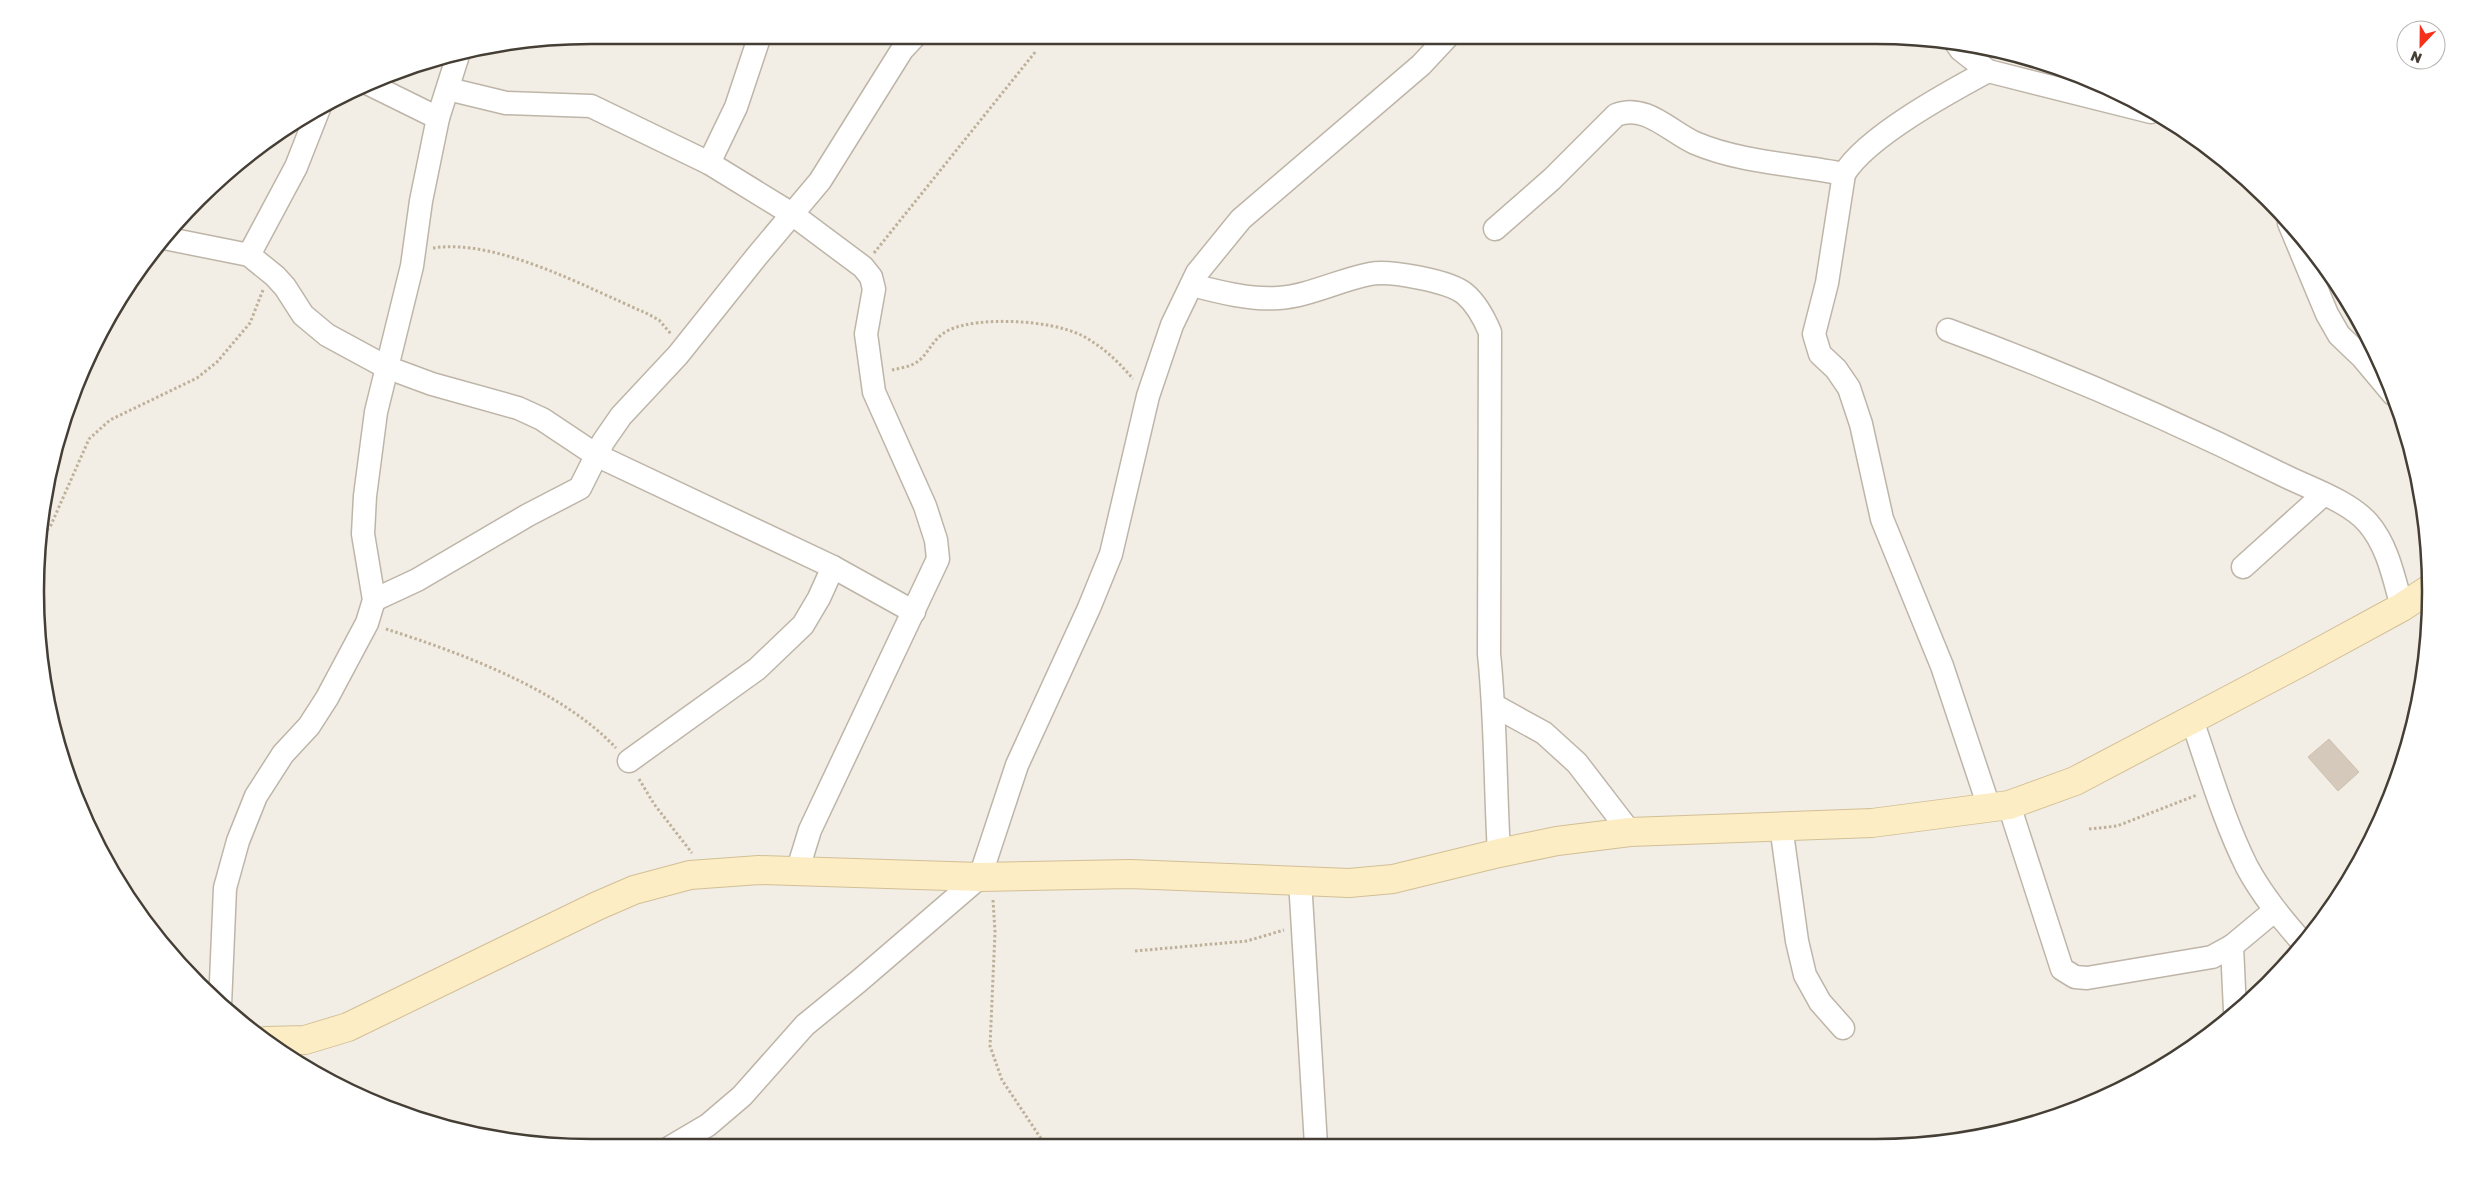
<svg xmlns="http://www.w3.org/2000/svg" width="2466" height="1183" viewBox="0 0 2466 1183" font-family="'Golos Text',sans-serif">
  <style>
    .building { fill: #d4c9bb; stroke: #cec0ae }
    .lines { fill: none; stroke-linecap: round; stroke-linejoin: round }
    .minor-casing { stroke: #beb5a8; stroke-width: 25 }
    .secondary-casing { stroke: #d2bf96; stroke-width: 30 }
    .path { stroke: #bfb09a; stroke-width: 3; stroke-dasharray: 2.5 2.5; stroke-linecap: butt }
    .minor { stroke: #fff; stroke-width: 22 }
    .secondary { stroke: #fdedc4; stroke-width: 28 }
    .rim { fill: none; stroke: #453e35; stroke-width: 2.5 }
  </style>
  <rect width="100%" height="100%" fill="#f2eee5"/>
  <!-- building -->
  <polygon class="building" points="2329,739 2359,772 2338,791 2308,757"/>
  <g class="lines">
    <!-- minor casing -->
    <g class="minor-casing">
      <g id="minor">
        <polyline points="1956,43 1961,50 1988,71 2151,112"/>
        <path d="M1988 71C1949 92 1866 137 1844 174L1827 283 1814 334 1820 354 1836 369 1849 388 1861 424 1882 519 1942 666 1989 807"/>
        <polyline points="369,84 438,118"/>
        <polyline points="448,89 506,103 591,106 709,163 792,214 863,267 871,277 874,289 866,334 874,392 925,506 936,540 938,559 810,830 797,872"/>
        <polyline points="709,163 736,107 760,35"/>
        <polyline points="2289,223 2327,314 2339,335 2362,357 2393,394"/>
        <path d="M1495 229 1552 179 1616 115C1646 103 1670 132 1695 143 1742 163 1796 164 1844 174"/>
        <polyline points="164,238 249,255 275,276 285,287 303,315 327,335 386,367 432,384 518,408 542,419 596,455 833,567 914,612"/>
        <polyline points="249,255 296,167 320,106"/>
        <path d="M1192 285C1219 292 1250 300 1278 298 1309 296 1339 280 1370 274 1389 270 1450 281 1465 294 1477 304 1484 318 1490 332L1489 654C1496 720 1495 786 1499 853"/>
        <path d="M1948 330C2062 372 2174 421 2283 475 2309 488 2349 501 2368 523 2388 546 2394 579 2402 607"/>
        <polyline points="2243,567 2324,494"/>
        <polyline points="374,600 417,580 528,515 580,488 603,442 621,416 678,355 757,256 820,181 902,50 916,35"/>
        <polyline points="1495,706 1544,733 1577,763 1630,832"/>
        <path d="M2192 720C2209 769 2224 821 2247 867 2262 895 2282 919 2303 943"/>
        <polyline points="629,761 757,669 803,625 819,598 833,567"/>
        <polyline points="2009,805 2062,969 2075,977 2087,978 2212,957 2232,946 2274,911"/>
        <polyline points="1781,826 1797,941 1805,975 1820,1002 1843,1028"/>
        <polyline points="1300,880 1316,1145"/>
        <polyline points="2232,946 2235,1011"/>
        <polyline points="220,1005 225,888 238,841 256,796 283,754 309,726 327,698 367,623 374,600 363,534 365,496 376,412 412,266 421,201 438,118 459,52"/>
        <polyline points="669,1148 708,1125 742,1096 805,1025 859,981 980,877 1017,765 1089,608 1111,554 1148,396 1172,325 1197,273 1241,219 1421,65 1449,35"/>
      </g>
    </g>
    <!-- secondary casing -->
    <g class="secondary-casing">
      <polyline id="secondary" points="266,1041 305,1040 348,1027 597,906 634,890 690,875 759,870 980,877 1130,874 1349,883 1393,879 1499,853 1557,841 1630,832 1872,823 2009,805 2075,781 2301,662 2402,607 2431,588"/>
    </g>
    <!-- path -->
    <g class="path">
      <path d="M433 248C497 238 587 288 646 313L659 320 671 334"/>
      <polyline points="874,253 1036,51"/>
      <path d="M892 370C900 368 910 367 917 362 930 353 931 339 949 330 980 316 1050 320 1081 335 1102 346 1118 361 1133 379"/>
      <polyline points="38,542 51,525 89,439 110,420 197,378 217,362 250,323 263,290"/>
      <path d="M386 629C461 653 562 690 616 748"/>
      <polyline points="639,779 654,804 692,853"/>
      <polyline points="2089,829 2117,826 2197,795"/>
      <polyline points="993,900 995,932 990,1046 1002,1080 1046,1146"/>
      <polyline points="1135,951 1247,941 1284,930"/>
    </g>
    <!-- minor -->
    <use href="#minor" class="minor"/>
    <!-- secondary -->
    <use href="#secondary" class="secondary"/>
  </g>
  <!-- crop -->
  <path d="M0 0H2466V1183H0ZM591 44H1875A547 547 0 0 1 2422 591V592A547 547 0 0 1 1875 1139H591A547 547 0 0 1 44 592V591A547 547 0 0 1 591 44Z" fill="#fff" fill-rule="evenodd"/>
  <path class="rim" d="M591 44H1875A547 547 0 0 1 2422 591V592A547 547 0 0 1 1875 1139H591A547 547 0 0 1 44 592V591A547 547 0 0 1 591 44Z"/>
  <!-- north arrow -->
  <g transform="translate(2421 45) rotate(202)"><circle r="24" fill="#ffffff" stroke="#b5b2ae"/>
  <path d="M0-4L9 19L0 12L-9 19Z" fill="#f63019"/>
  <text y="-8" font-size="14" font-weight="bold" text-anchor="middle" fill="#453e35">N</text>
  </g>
</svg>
